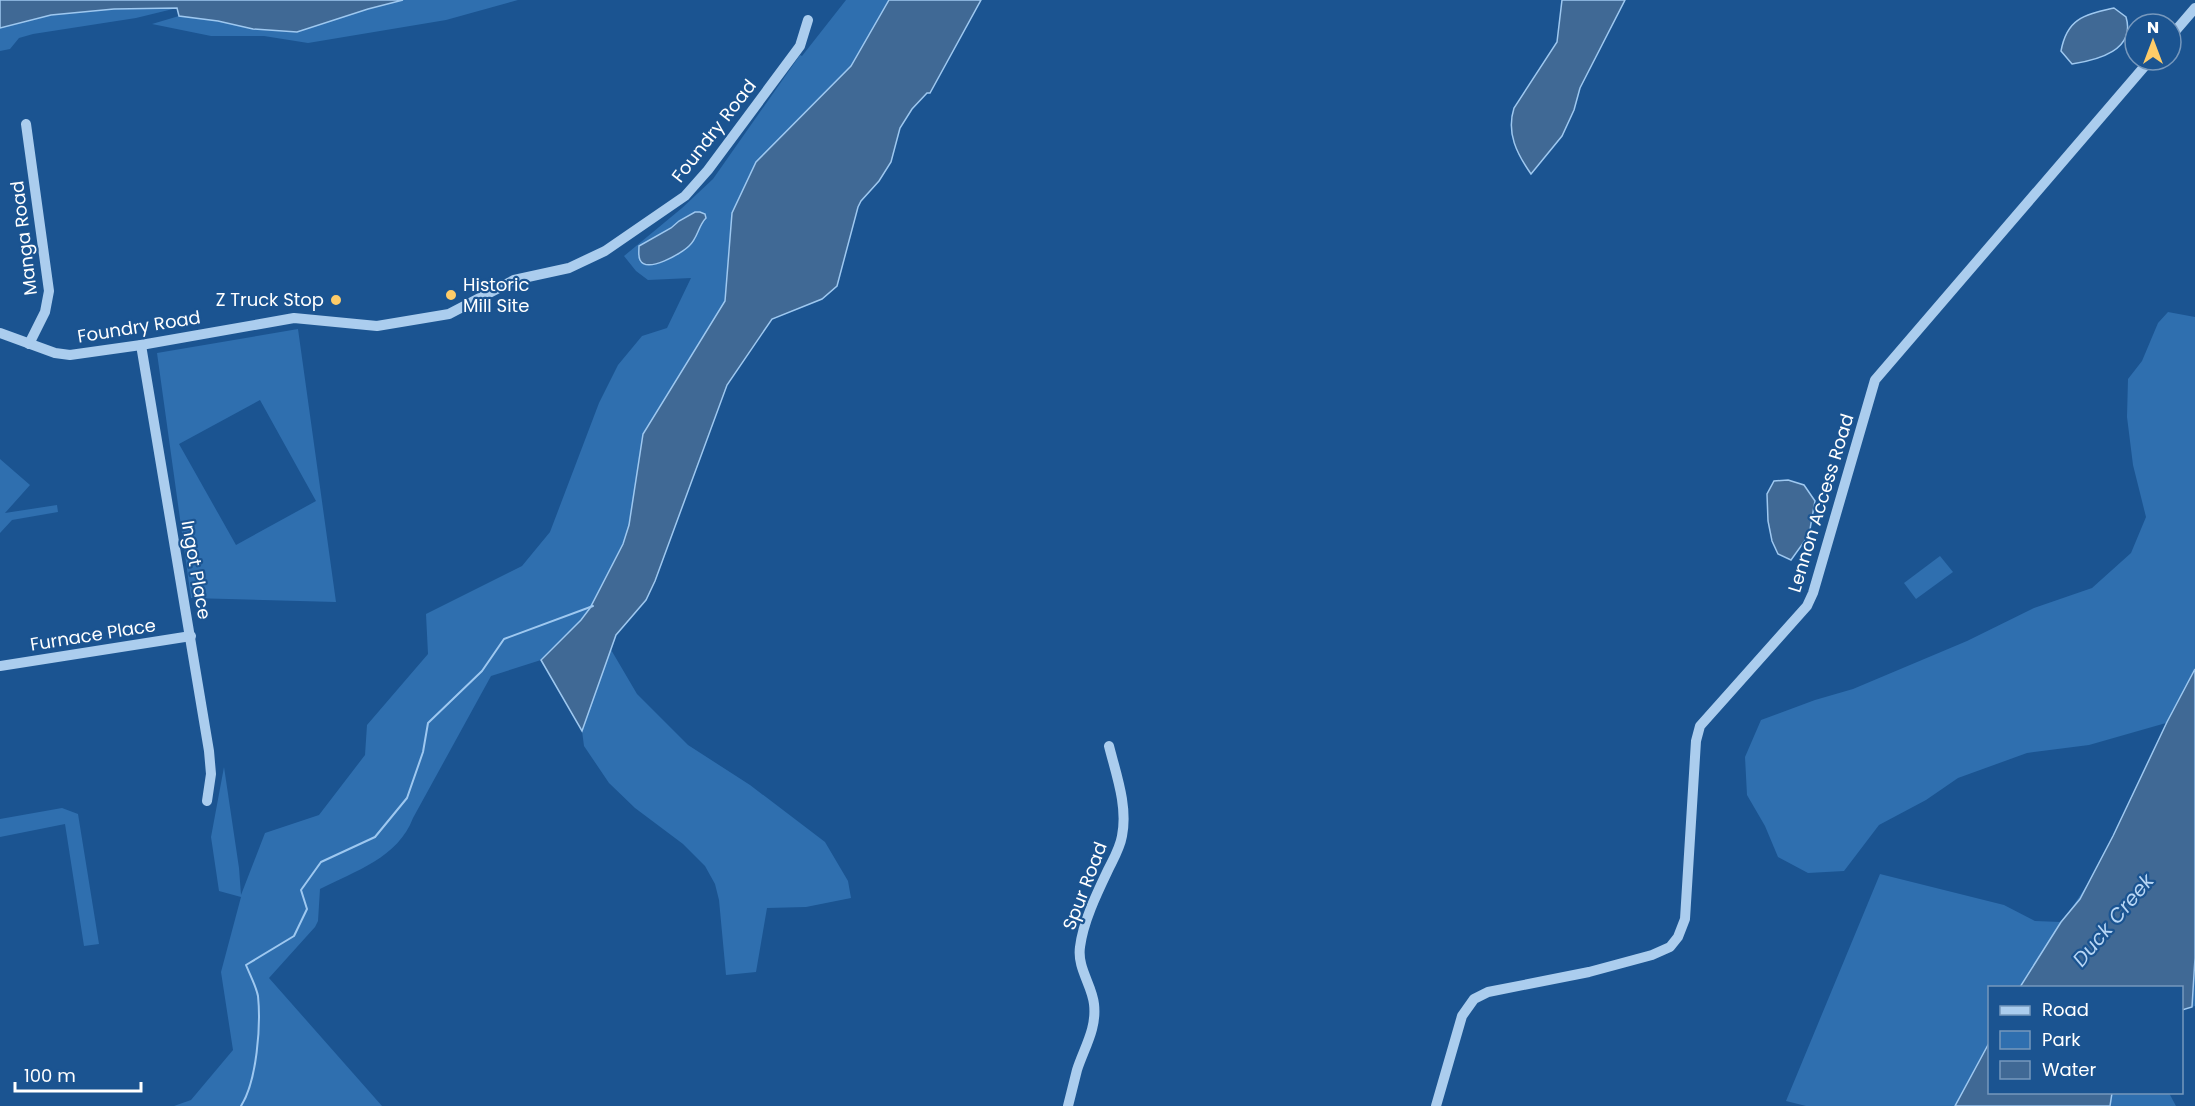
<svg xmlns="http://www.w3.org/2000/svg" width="2195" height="1106" viewBox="0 0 2195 1106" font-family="Poppins,sans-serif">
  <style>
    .green { fill: #2f6faf; fill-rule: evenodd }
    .water { fill: #406995; stroke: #9ec8f0; stroke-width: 1.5 }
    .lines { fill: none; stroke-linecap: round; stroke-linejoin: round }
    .stream { stroke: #9ec8f0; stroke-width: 2 }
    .minor { stroke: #abcdee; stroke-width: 10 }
    .poi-dot { fill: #ffcc68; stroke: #1b5491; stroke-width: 2 }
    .labels { text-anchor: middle; stroke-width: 4.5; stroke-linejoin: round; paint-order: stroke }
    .street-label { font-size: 18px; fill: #fff; stroke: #1b5491 }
    .poi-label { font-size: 18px; fill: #fff; stroke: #1b5491; text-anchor: start }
    .water-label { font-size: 20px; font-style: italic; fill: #b7d6f5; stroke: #1b5491 }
  </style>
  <rect width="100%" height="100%" fill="#1b5491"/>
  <!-- green -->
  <g class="green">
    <polygon points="279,0 518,0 446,20 308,43 264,36 211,36 152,24 179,16 218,21"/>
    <path d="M846 0H889L851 66 756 162 732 213 725 301 643 434 629 525 623 544 590 608 581 620 541 660 491 676 413 818C398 858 355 871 320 889L318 921 315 927 269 978 382 1106H174L191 1100 233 1050 221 972 241 897 219 891 211 837 224 767 239 868 241 895 265 833 319 815 365 755 367 725 428 654 426 614 522 566 550 532 599 403 618 365 642 336 667 328 691 278 648 280 636 271 624 256 682 208 713 179 800 55 802 56Z"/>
    <polygon points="177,8 136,18 33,34 19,38 10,49 0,51 0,28 51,15 114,9"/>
    <path d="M2168 312 2195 317V1006L2182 1010V988H1990V1092L2169 1093 2176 1106H1806L1786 1101 1880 874 2004 905 2035 921 2061 922C2105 868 2136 786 2166 723L2089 745 2027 753 1958 778 1926 800 1879 825 1844 871 1808 873 1778 857 1765 826 1747 795 1745 757 1761 720 1815 700 1853 689 1967 641 2034 608 2092 588 2131 553 2146 517 2133 465 2127 417 2128 379 2142 361 2158 323Z"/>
    <path d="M298 329 336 602 191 598 157 353ZM260 400 316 501 236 545 179 444Z"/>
    <polygon points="0,459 30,485 5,513 57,505 58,512 12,520 0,533"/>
    <polygon points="1940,556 1953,572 1916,599 1904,583"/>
    <polygon points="610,648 637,694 688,745 750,785 825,842 848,881 851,898 806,907 767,908 756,972 726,975 719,900 715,884 705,866 683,844 635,808 609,783 584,746 582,731"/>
    <polygon points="62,808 78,814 99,944 84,946 65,824 0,837 0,819"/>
  </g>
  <!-- water -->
  <g class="water">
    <polygon points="0,0 403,0 368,9 297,32 253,29 218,21 179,16 177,8 114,9 51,15 0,28"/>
    <polygon points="889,0 981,0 930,93 927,93 912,109 900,128 891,162 879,181 861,201 858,207 837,286 822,299 772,319 727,385 655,581 646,600 616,635 582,731 541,660 581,620 590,608 623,544 629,525 643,434 725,301 732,213 756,162 851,66"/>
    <path d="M1562 0H1625L1580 88 1574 110 1562 136 1531 174C1517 154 1506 133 1514 108L1557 42Z"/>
    <path d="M2114 8 2126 17C2136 50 2098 60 2072 64L2061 51C2067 18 2084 15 2114 8Z"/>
    <path d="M695 212H700L705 214 706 218C698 226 698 238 689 246 682 253 647 274 640 260 638 256 639 251 639 246L671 228 679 221Z"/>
    <polygon points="1788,480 1804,485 1815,501 1809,535 1791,560 1778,554 1772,541 1768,521 1767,494 1774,481"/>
    <polygon points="2195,669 2195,958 2192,1007 2182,1010 2182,988 2020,987 2061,922 2080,899 2113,836 2167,722"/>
    <polygon points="1989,1043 1990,1092 2112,1093 2110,1106 1955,1106"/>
  </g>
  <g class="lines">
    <!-- stream -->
    <path class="stream" d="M241 1106C257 1081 261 1025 258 996 256 986 250 975 246 965L294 936 307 909 301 890 321 862 375 837 407 798 423 752 428 723 482 671 504 639 593 606"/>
    <!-- minor -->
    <g class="minor">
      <polyline points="2171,36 2195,8"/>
      <polyline points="26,124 49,291 45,312 29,344"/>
      <polyline points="0,333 55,353 70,355 141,345 294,318 377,326 449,314 514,280 569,268 605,251 685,196 708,170 800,46 808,20"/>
      <polyline points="141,345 209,751 211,774 207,801"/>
      <polyline points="0,666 191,636"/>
      <path d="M1068 1106C1071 1094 1074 1082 1077 1070 1084 1048 1097 1029 1094 1004 1092 985 1077 968 1080 947 1083 922 1097 893 1108 870 1114 858 1120 848 1122 836 1128 806 1116 774 1109 746"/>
      <polyline points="1436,1106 1462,1016 1474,999 1488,992 1589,972 1652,955 1670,947 1678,937 1685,919 1696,741 1700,726 1807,606 1813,593 1875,380 2150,60"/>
    </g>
  </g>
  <!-- markers -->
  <g class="poi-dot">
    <circle cx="451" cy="295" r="6"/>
    <circle cx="336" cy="300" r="6"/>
  </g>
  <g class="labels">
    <!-- street labels -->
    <g class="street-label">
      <text transform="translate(714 131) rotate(-52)" y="6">Foundry Road</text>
      <text transform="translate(24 238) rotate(-97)" y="6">Manga Road</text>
      <text transform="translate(139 327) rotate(-9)" y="6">Foundry Road</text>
      <text transform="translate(1821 503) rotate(-73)" y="6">Lennon Access Road</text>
      <text transform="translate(196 570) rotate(80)" y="6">Ingot Place</text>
      <text transform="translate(93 635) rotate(-9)" y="6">Furnace Place</text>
      <text transform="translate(1085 886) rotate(-69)" y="6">Spur Road</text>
    </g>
    <!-- poi labels -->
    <g class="poi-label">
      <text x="463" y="291">Historic<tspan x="463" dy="21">Mill Site</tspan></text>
      <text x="324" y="306" text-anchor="end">Z Truck Stop</text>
    </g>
    <!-- water labels -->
    <g class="water-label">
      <text transform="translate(2113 920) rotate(-50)" y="7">Duck Creek</text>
    </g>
  </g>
  <!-- legend -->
  <rect x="1988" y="986" width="195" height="108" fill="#1b5491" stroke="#7698bd" stroke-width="1.5"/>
  <rect x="2000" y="1006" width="30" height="9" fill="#abcdee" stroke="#7698bd" stroke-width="1.5"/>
  <text x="2042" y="1016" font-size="18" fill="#ffffff">Road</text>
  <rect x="2000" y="1031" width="30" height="18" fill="#2f6faf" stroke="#7698bd" stroke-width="1.5"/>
  <text x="2042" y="1046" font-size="18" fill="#ffffff">Park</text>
  <rect x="2000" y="1061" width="30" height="18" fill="#406995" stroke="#7698bd" stroke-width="1.5"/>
  <text x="2042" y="1076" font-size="18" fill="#ffffff">Water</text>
  <!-- north arrow -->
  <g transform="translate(2153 42)"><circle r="28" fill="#1b5491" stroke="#7698bd" stroke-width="1.5"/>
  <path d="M0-4.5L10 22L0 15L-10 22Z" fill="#ffcc68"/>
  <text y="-9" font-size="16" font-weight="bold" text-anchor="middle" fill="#ffffff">N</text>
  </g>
  <!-- scale -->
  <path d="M15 1082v9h126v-9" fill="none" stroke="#ffffff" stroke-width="3"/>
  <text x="24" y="1082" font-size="18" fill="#ffffff" stroke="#1b5491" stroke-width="4.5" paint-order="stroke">100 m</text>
</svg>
